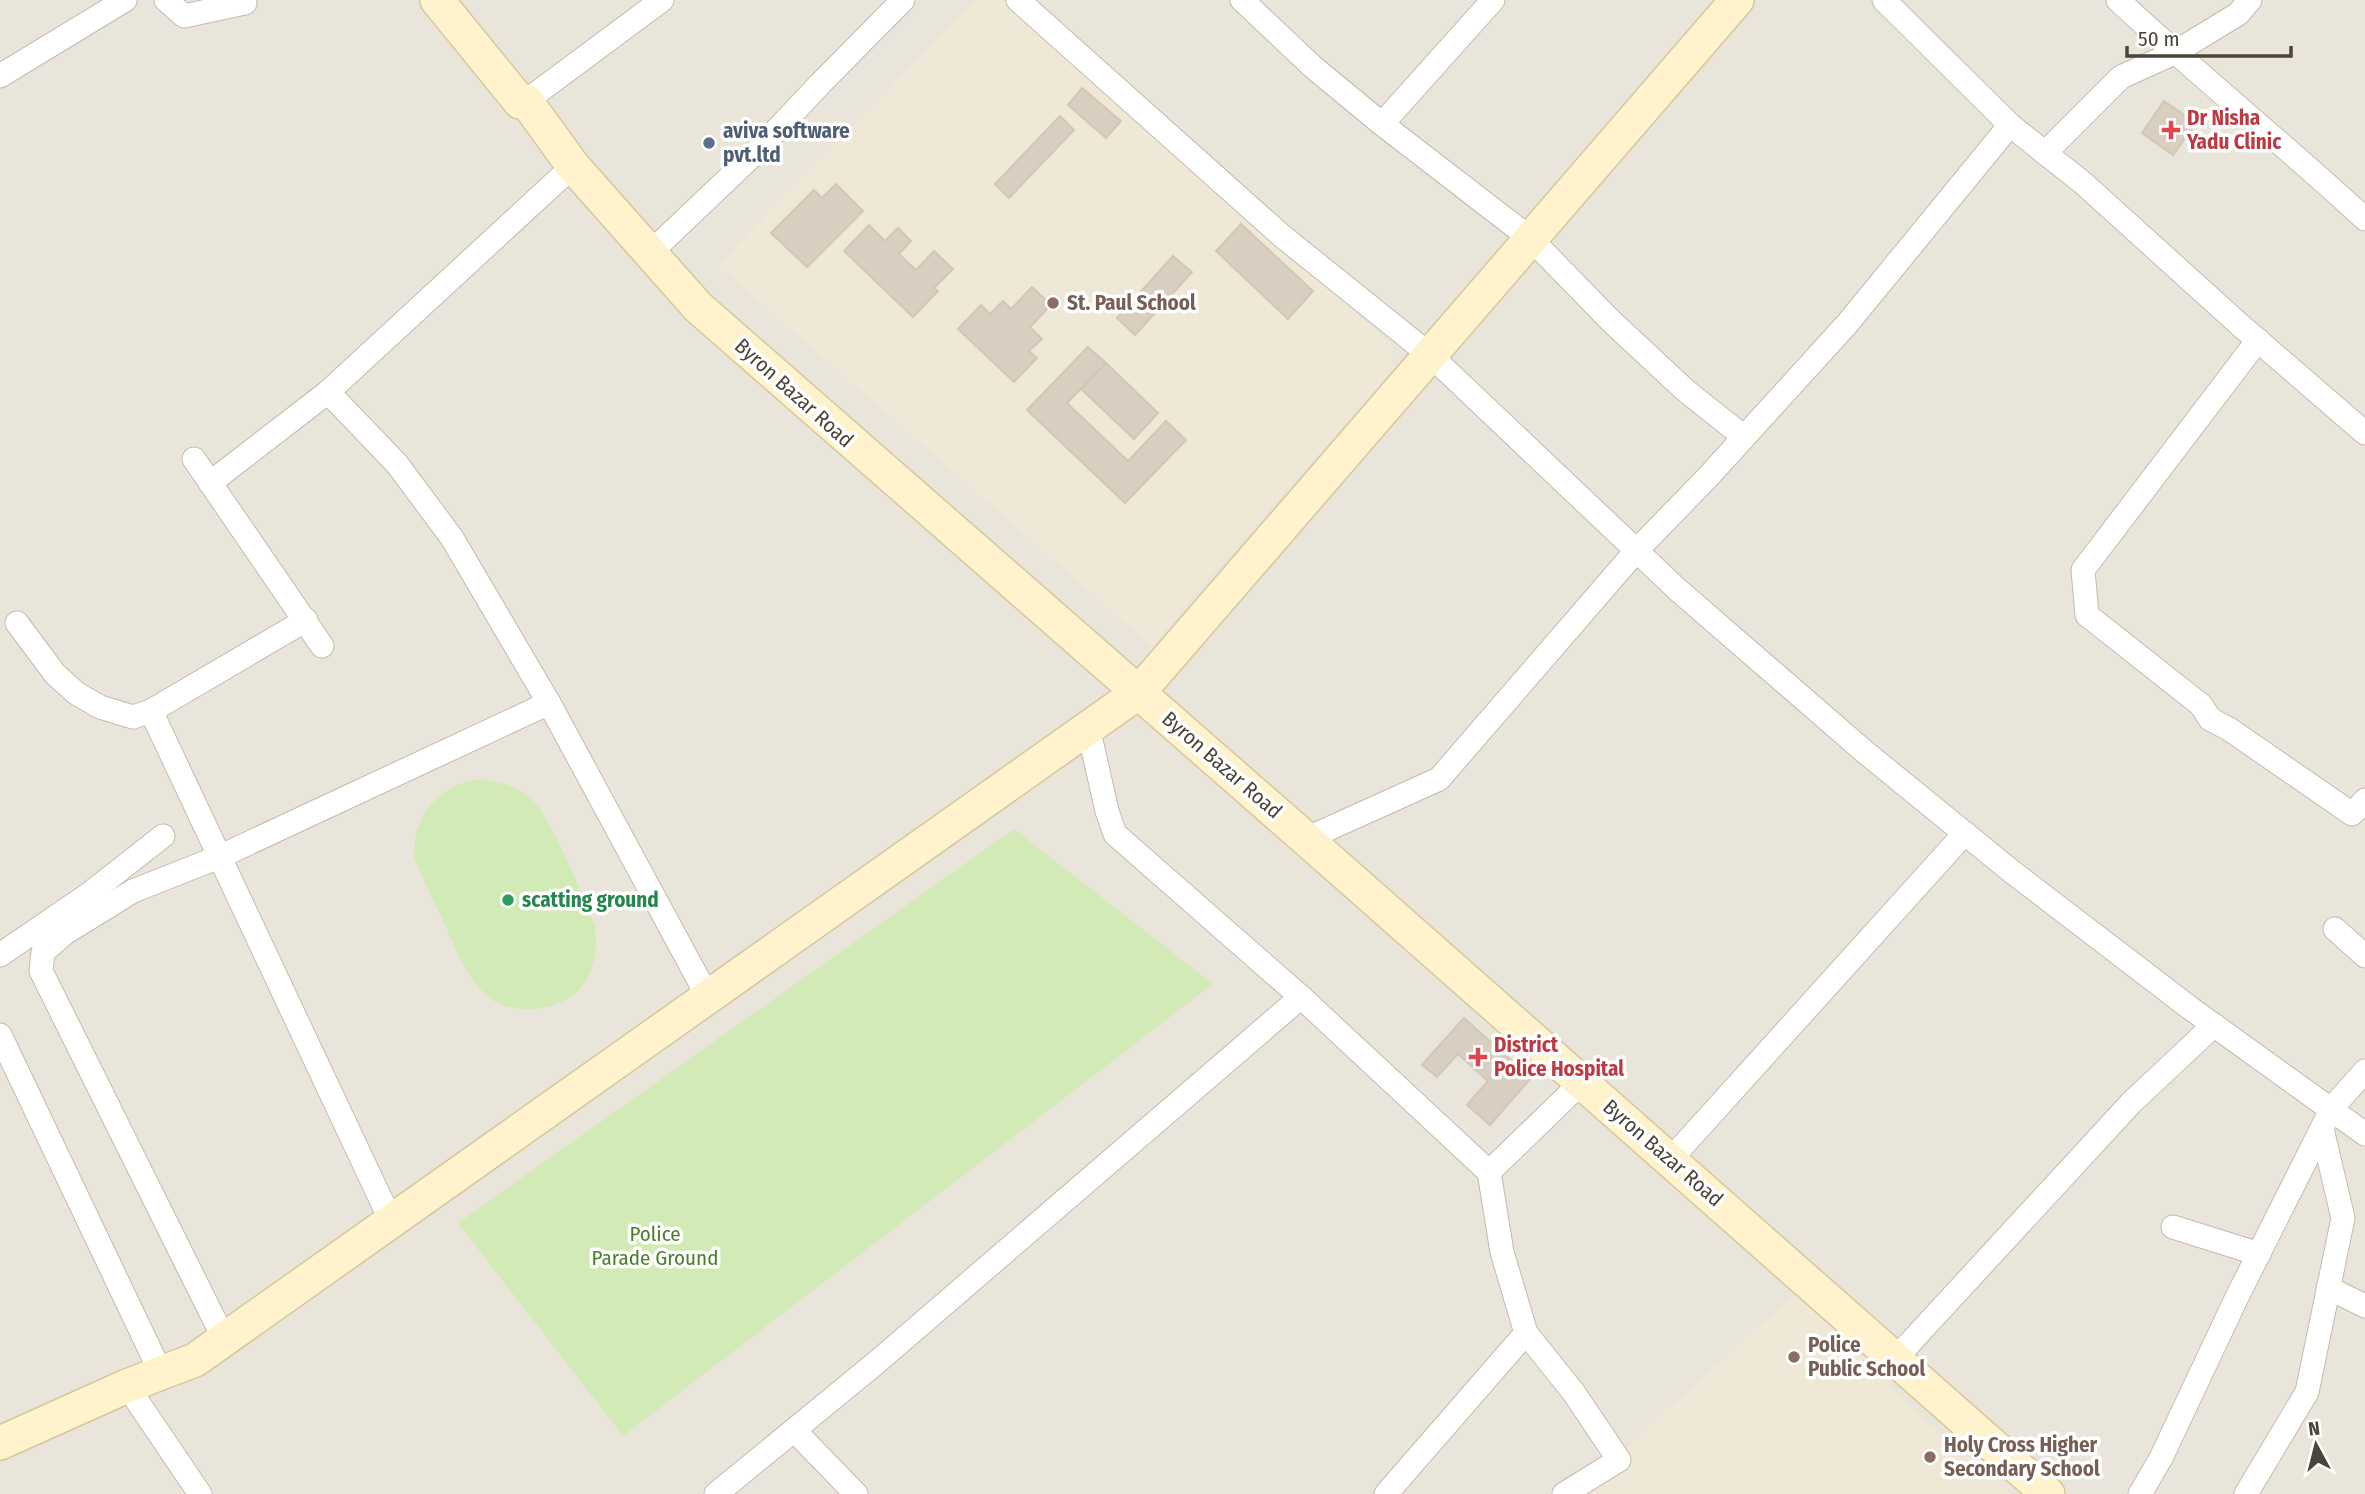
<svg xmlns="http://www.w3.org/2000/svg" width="2365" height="1494" viewBox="0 0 2365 1494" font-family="'Fira Sans Condensed',sans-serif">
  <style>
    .residential { fill: #eae5da }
    .education { fill: #efe8d6 }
    .green { fill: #d2eab5 }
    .building { fill: #d8cfc1; stroke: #d3c7b4; stroke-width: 2 }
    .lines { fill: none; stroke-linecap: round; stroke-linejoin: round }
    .street-casing { stroke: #c2bbae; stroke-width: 25 }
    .secondary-casing { stroke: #d6c79b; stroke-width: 36 }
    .street { stroke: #fff; stroke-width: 23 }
    .secondary { stroke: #fff3cd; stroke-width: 33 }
    .health-dot { fill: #e0444e; stroke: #fff; stroke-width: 2.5 }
    .service-dot { fill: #5c6f8a; stroke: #fff; stroke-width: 2.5 }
    .education-dot { fill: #8d6e63; stroke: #fff; stroke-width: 2.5 }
    .leisure-dot { fill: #2e9e5b; stroke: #fff; stroke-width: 2.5 }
    .labels { text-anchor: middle; stroke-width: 7; stroke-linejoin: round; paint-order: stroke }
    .health-label { font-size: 21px; font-weight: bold; fill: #be3a42; stroke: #fff; text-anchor: start }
    .service-label { font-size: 21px; font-weight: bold; fill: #4e5e75; stroke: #fff; text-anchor: start }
    .education-label { font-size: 21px; font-weight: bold; fill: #785e54; stroke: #fff; text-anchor: start }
    .street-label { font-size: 21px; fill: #4b4439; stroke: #fff }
    .leisure-label { font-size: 21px; font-weight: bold; fill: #27864d; stroke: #fff; text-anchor: start }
    .park-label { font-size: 21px; fill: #4a7f2a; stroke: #fff }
  </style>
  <rect width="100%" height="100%" fill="#f6f3ec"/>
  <!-- residential -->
  <rect class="residential" x="0" y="0" width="2365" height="1494"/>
  <!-- education -->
  <g class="education">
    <polygon points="976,0 1003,0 1391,344 1394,368 1201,587 1152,646 718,265"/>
    <polygon points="1796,1293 1925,1420 2011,1494 1576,1494"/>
  </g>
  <!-- green -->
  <g class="green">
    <path d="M483 779C498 782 516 786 528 796 552 815 581 894 595 925 597 945 596 965 585 982 566 1012 510 1019 485 994 465 975 456 950 445 925 434 902 423 880 414 856 413 814 440 783 483 779Z"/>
    <polygon points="1014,829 1213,984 623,1436 458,1223"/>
  </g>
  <!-- building -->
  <g class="building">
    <polygon points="1082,88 1121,121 1106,138 1068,105"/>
    <polygon points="2164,101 2196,123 2173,155 2142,133"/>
    <polygon points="1060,116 1074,130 1009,198 995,184"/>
    <polygon points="836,184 863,211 807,267 771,233 814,190 822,198"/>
    <polygon points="1241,224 1313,291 1288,319 1216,251"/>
    <polygon points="869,225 885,241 898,228 911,241 899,254 916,270 934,251 953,269 934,288 938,291 913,317 844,251"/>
    <polygon points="1173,256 1192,272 1135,335 1117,318"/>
    <polygon points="1032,287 1051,305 1030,327 1042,339 1029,351 1037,358 1014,382 958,329 981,305 990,314 1003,301 1011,309"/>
    <polygon points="1088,347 1106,363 1067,403 1128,461 1166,421 1186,440 1125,503 1027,410"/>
    <polygon points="1106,363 1158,413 1134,439 1081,389"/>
    <polygon points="1464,1018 1531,1078 1490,1125 1467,1105 1488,1081 1458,1054 1437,1077 1422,1065"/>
  </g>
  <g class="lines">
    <!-- street casing -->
    <g class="street-casing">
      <g id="street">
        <polyline points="166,0 184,16 245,3"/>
        <polyline points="1018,0 1282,236 1430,355 1678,590 1865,752 2011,871 2190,1008 2365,1134"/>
        <polyline points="1242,0 1313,67 1382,124 1531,239 1611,321 1685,390 1744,437"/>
        <polyline points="1884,0 2010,125 2083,183 2240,325 2365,433"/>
        <path d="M2118 0C2198 75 2284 144 2365 219"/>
        <polyline points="0,76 125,0"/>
        <polyline points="526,101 662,0"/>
        <polyline points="1382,124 1493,0"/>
        <polyline points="2045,153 2121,77 2174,53 2238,14 2250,0"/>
        <polyline points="650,253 753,155 821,83 903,0"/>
        <polyline points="2258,340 2083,570 2087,615 2201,705 2210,719 2229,729 2352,814 2365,800"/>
        <polyline points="328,392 397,464 452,538 549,703 708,997"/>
        <polyline points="194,459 322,646"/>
        <polyline points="210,483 328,392 573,166"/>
        <polyline points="17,623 55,674 76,693 100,707 133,717 151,711 306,620"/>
        <polyline points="151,711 391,1221"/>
        <polyline points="1088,727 1107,811 1115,834 1301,997 1489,1172 1502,1252 1526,1333"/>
        <polyline points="1306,839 1439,779 1636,551 1707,478 1847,324 2010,125"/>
        <polyline points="2335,929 2365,956"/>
        <polyline points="0,955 89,894 163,836"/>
        <polyline points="0,1035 161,1373"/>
        <polyline points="1670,1160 1965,833"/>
        <polyline points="1489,1172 1582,1082"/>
        <polyline points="2173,1227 2259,1254"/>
        <polyline points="2328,1288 2365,1306"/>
        <polyline points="224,1339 41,971 43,952 65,933 133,891 219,857 549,703"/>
        <polyline points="1896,1358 2131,1103 2214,1025"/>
        <polyline points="127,1386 200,1494"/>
        <polyline points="794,1430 856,1494"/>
        <polyline points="716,1494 877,1362 1301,997"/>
        <polyline points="1386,1494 1526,1333 1574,1393 1619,1460 1564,1494"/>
        <polyline points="2140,1494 2161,1458 2237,1297 2332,1108 2365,1071"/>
        <polyline points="2246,1494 2307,1392 2343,1218 2322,1129"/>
      </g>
    </g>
    <!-- secondary casing -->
    <g class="secondary-casing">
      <g id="secondary">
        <polyline points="437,0 520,102 526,101 573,166 698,307 1306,839 2048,1494"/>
        <polyline points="0,1443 127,1386 195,1360 1139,692 1737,0"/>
      </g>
    </g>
    <!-- street -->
    <use href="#street" class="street"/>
    <!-- secondary -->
    <use href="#secondary" class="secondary"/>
  </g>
  <!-- markers -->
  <g class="health-dot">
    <path d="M2167.5 119.5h7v7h7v7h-7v7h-7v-7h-7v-7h7z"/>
    <path d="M1474.5 1046.5h7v7h7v7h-7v7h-7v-7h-7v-7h7z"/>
  </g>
  <circle class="service-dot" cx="709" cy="143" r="7"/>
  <g class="education-dot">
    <circle cx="1053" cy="303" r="7"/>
    <circle cx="1794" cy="1357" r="7"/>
    <circle cx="1930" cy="1457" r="7"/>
  </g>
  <circle class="leisure-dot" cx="508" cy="900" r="7"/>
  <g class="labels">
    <!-- health labels -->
    <g class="health-label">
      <text x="2187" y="125">Dr Nisha<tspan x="2187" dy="24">Yadu Clinic</tspan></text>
      <text x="1494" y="1052">District<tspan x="1494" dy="24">Police Hospital</tspan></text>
    </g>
    <!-- service labels -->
    <g class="service-label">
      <text x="723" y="138">aviva software<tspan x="723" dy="24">pvt.ltd</tspan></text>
    </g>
    <!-- education labels -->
    <g class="education-label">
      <text x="1067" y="310">St. Paul School</text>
      <text x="1808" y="1352">Police<tspan x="1808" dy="24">Public School</tspan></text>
      <text x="1944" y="1452">Holy Cross Higher<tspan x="1944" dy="24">Secondary School</tspan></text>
    </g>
    <!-- street labels -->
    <g class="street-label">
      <text transform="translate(794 393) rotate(42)" y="7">Byron Bazar Road</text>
      <text transform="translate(1222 765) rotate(41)" y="7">Byron Bazar Road</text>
      <text transform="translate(1663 1153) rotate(41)" y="7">Byron Bazar Road</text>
    </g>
    <!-- leisure labels -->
    <g class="leisure-label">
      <text x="522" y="907">scatting ground</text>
    </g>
    <!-- park labels -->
    <g class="park-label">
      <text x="655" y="1241">Police<tspan x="655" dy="24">Parade Ground</tspan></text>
    </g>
  </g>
  <!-- north arrow -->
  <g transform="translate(2316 1445) rotate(353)" stroke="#ffffff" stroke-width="5" paint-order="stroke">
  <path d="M0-5L12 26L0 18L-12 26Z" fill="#4b4439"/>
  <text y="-10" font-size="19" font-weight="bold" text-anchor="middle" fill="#4b4439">N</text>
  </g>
  <!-- scale -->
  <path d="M2127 46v10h164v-10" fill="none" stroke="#4b4439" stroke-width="3.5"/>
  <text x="2138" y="46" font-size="21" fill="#4b4439" stroke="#ffffff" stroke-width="5" paint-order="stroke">50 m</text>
</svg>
